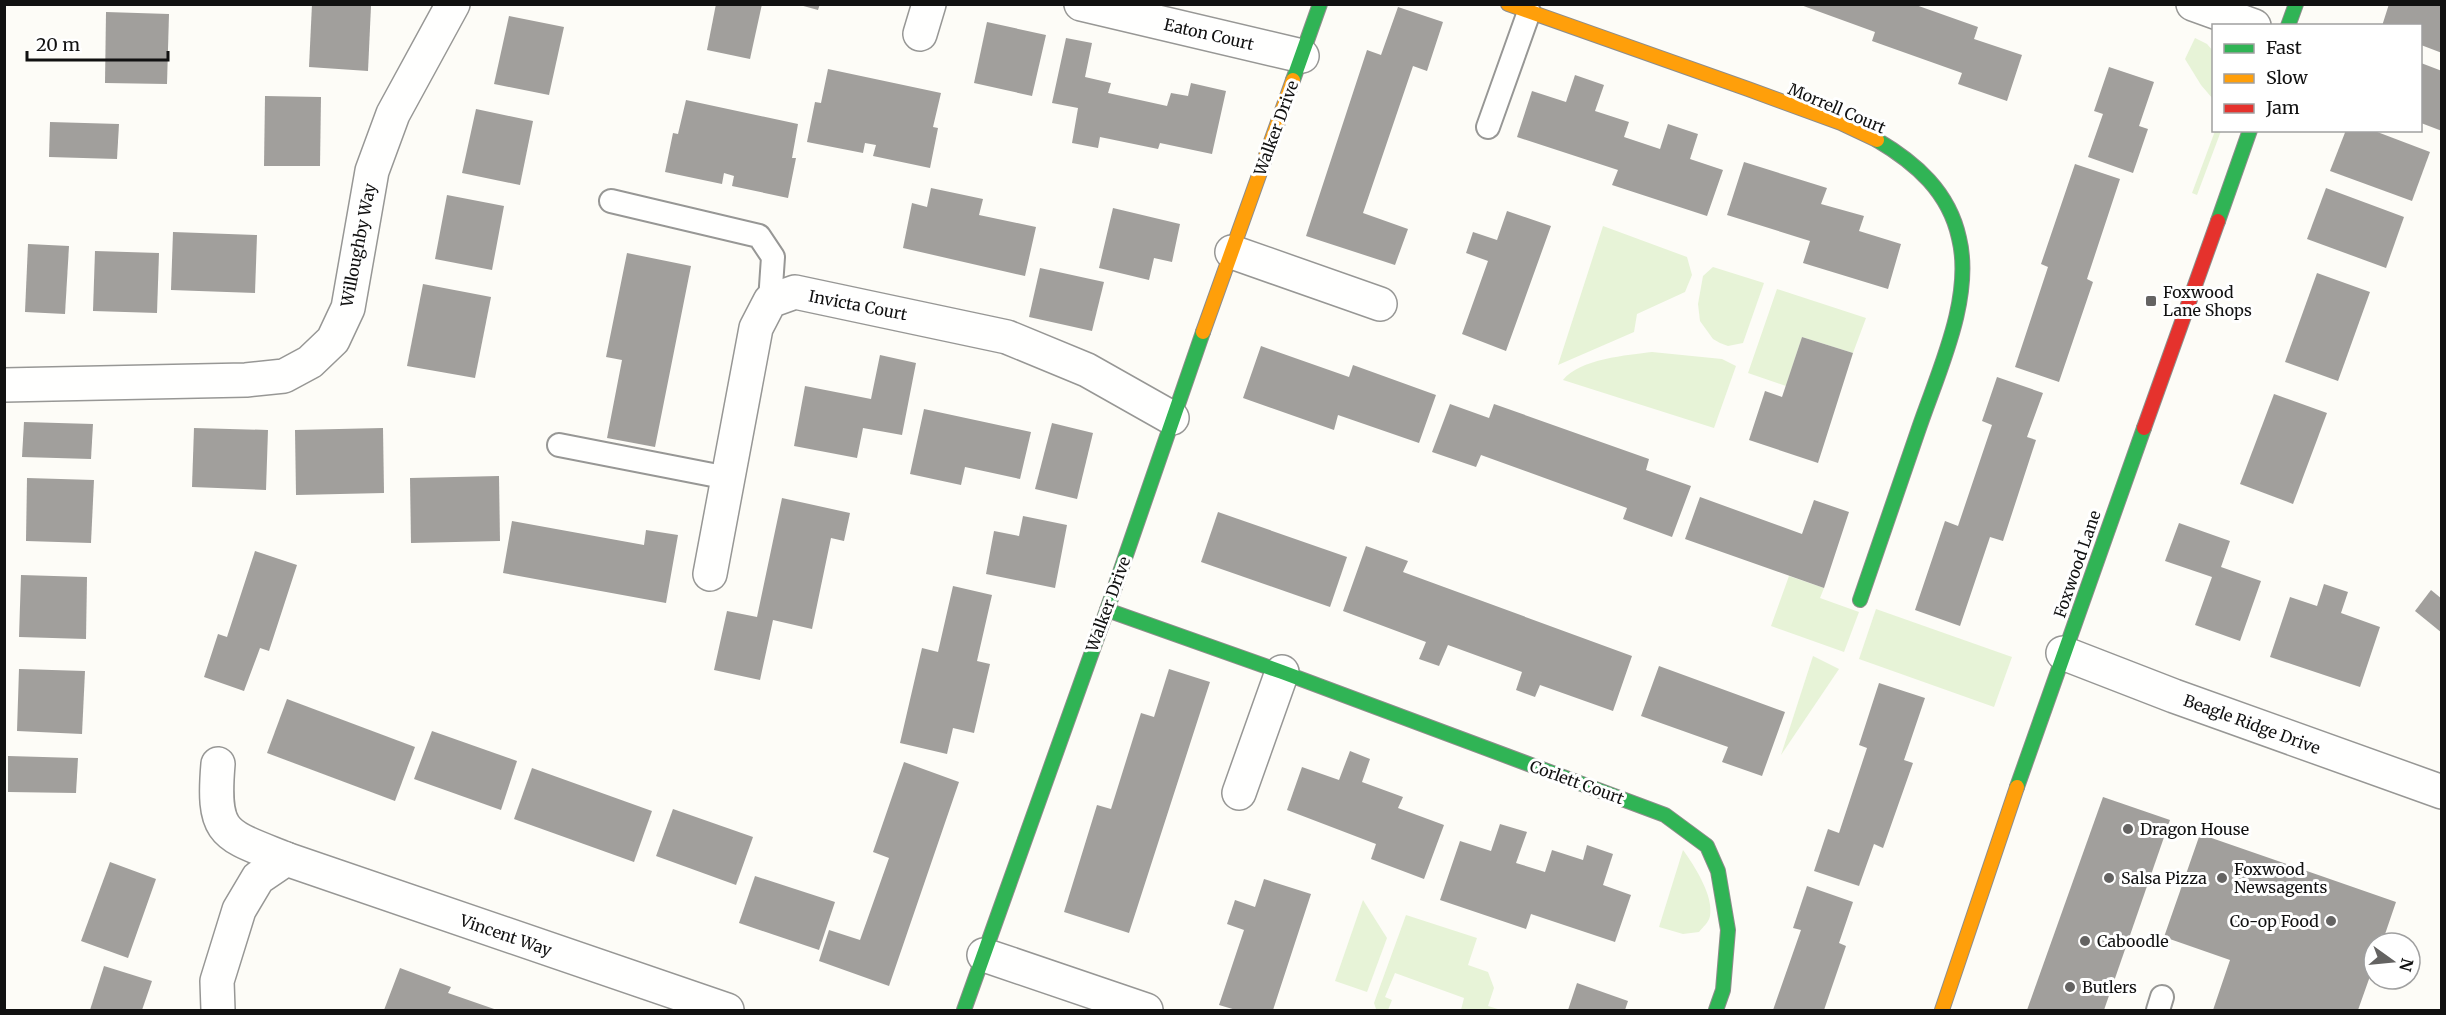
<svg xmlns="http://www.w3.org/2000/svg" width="2446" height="1015" viewBox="0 0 2446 1015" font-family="Merriweather,serif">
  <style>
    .green { fill: #e7f3d7 }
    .building { fill: #a19f9c }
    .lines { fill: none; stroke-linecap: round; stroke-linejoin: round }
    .lane-casing { stroke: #979795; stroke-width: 26 }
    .street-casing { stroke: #979795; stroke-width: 36 }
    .fast-casing { stroke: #8e8d8b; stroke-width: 16 }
    .slow-casing { stroke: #8e8d8b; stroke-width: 16 }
    .jam-casing { stroke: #8e8d8b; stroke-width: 16 }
    .lane { stroke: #fffffe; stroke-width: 22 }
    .street { stroke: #fffffe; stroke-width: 33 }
    .fast { stroke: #30b455; stroke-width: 14 }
    .slow { stroke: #ff9f0a; stroke-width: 14 }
    .jam { stroke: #e5322d; stroke-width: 14 }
    .poi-dot { fill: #646362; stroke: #fff; stroke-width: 2 }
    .labels { text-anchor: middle; stroke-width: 6; stroke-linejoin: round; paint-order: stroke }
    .street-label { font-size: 16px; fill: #111; stroke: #fff }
    .poi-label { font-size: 16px; fill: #111; stroke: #fff; text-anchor: start }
  </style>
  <rect width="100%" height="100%" fill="#fdfcf7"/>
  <!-- green -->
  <g class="green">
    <polygon points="2195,38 2207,44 2213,51 2213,99 2201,85 2185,59"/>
    <polygon points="2215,131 2221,131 2197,195 2192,193"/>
    <polygon points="1603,226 1687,257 1692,275 1685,292 1637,314 1634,332 1558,365"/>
    <polygon points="1713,267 1764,283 1743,343 1728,346 1720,343 1713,339 1700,321 1698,304 1703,276"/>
    <polygon points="1777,289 1866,318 1853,353 1802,337 1786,386 1748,373"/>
    <path d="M1652 352 1722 359 1736 366 1714 428 1563 380C1579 359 1628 355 1652 352Z"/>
    <polygon points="1789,576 1824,588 1820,598 1859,612 1844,652 1771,626"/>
    <polygon points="1876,609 2012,657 1994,707 1859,659"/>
    <polygon points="1813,656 1839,669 1781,755"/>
    <path d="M1683 850C1694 865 1714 896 1710 916 1709 922 1703 927 1699 932L1683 934 1659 927Z"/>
    <polygon points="1363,900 1387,938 1367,992 1335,981"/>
    <polygon points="1406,915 1477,938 1468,965 1488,972 1494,988 1488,1006 1501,1010 1461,1010 1464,998 1395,973 1385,997 1392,1000 1388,1010 1376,1009 1374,1003"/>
  </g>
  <!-- building -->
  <g class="building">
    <polygon points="312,4 371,6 368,71 309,67"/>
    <polygon points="716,4 762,4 750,59 707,50"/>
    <polygon points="796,4 820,4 818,10"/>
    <polygon points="1798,4 1913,4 1978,27 1974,39 2022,55 2007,101 1958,84 1962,73 1872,41 1875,32"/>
    <polygon points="2389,4 2442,4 2442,53 2421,45 2421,26 2382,26"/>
    <polygon points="1398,7 1443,22 1427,71 1413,66 1363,213 1408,229 1395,265 1306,236 1367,50 1381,55"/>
    <polygon points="106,12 169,14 167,84 105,83"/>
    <polygon points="509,16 564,27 549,95 494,84"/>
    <polygon points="987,22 1046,35 1032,96 974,83"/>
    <polygon points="1066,38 1092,43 1085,77 1111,83 1108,93 1167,106 1171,93 1188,96 1191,83 1226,91 1212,154 1160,143 1158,149 1100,137 1098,148 1072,143 1078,108 1052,103"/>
    <polygon points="2421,63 2442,71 2442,131 2421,123"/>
    <polygon points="2109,67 2154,82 2139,126 2148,129 2133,173 2088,157 2103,114 2094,111"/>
    <polygon points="828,69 941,93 933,127 938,128 930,168 873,156 876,145 865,143 863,153 807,142 815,102 821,103"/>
    <polygon points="1575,75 1604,85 1595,111 1629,122 1624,137 1660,149 1668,124 1698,134 1690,159 1723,170 1707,216 1612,185 1618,170 1517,137 1532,91 1566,102"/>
    <polygon points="265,96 321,97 320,166 264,166"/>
    <polygon points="686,100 798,124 792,158 796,158 788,198 732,186 734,176 724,173 722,184 665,172 673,133 678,134"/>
    <polygon points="476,109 533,121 520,185 462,173"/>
    <polygon points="50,122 119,124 117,159 49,157"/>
    <polygon points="2346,130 2372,130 2430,152 2412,201 2330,171"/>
    <polygon points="1744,162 1827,188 1821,204 1864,216 1859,231 1901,244 1888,289 1803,263 1810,241 1727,215"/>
    <polygon points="2075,164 2120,179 2087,279 2093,282 2059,382 2015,367 2048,267 2041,264"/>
    <polygon points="931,188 983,199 979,215 1036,227 1025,276 903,248 912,203 927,207"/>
    <polygon points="2326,188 2404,217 2386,268 2307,239"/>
    <polygon points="447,195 504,206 492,270 435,259"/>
    <polygon points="1113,208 1180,224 1172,262 1154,258 1149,280 1099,268"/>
    <polygon points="1507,211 1551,226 1506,351 1462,334 1488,261 1466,253 1473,232 1497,240"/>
    <polygon points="173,232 257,235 255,293 171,290"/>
    <polygon points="28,244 69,246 65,314 25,312"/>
    <polygon points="95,251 159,253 157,313 93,311"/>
    <polygon points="627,253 691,266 655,447 607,438 622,360 606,357"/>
    <polygon points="1040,268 1104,282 1092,331 1029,317"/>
    <polygon points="2317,273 2370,292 2338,381 2285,362"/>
    <polygon points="423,284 491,297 475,378 407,366"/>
    <polygon points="1802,337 1853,353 1818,463 1749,440 1765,391 1782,397"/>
    <polygon points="1261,346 1349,377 1353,365 1436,395 1419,443 1338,415 1334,430 1243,398"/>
    <polygon points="880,355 916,363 902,435 863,428 857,458 794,446 805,386 871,399"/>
    <polygon points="1997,377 2043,393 2027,437 2036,440 2003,541 1990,537 1960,626 1915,610 1945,521 1958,526 1992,425 1982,421"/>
    <polygon points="2274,394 2327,413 2293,504 2240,484"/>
    <polygon points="1450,404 1489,418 1494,404 1649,459 1646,470 1691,486 1672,537 1623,519 1627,508 1481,455 1476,467 1432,452"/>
    <polygon points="924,409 1031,432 1020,479 965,467 961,485 910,474"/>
    <polygon points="24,422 93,424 91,459 22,457"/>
    <polygon points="1052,423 1093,433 1077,499 1035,489"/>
    <polygon points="194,428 268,430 266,490 192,487"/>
    <polygon points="383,428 384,493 296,495 295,430"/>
    <polygon points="499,476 500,541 411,543 410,478"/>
    <polygon points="27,478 94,480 91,543 26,541"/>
    <polygon points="1700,497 1802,534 1814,500 1849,512 1824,588 1685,539"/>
    <polygon points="782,498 850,513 844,541 831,538 812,629 773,620 760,680 714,670 727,611 757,617"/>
    <polygon points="1218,512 1347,557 1330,607 1201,562"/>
    <polygon points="1023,516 1067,525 1055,588 986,574 994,531 1019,536"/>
    <polygon points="512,521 644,545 646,530 678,535 666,603 503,573"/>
    <polygon points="2179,523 2230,541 2221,567 2261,581 2240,641 2195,625 2212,577 2165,561"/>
    <polygon points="1366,546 1408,561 1403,572 1632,656 1613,711 1540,685 1535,697 1516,690 1522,672 1448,645 1439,666 1419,659 1426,642 1343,611"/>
    <polygon points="255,551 297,565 269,651 260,648 244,691 204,677 218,634 227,637"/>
    <polygon points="21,575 87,577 86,639 19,637"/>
    <polygon points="2324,584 2348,592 2341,613 2380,627 2360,687 2270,657 2290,597 2317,606"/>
    <polygon points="953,586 992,595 977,661 990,664 974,733 953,728 947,754 900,743 922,648 938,652"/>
    <polygon points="2431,590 2442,599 2442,633 2415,611"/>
    <polygon points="1659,666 1785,712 1762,776 1722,762 1728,747 1641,716"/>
    <polygon points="19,669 85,671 82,734 17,731"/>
    <polygon points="1169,669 1210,682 1129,933 1064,912 1097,805 1111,809 1141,713 1154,717"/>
    <polygon points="1879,683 1925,698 1904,760 1913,763 1883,848 1874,844 1859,886 1814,871 1828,829 1839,833 1867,748 1859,745"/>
    <polygon points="287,699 415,747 395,801 267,753"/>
    <polygon points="432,731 517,761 501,810 414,779"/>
    <polygon points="1350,751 1370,759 1362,782 1403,797 1398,808 1444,825 1424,879 1371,859 1376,844 1287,810 1302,767 1339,780"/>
    <polygon points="8,756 78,758 76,793 8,792"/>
    <polygon points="904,762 959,782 889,986 819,961 829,930 860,940 889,858 873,852"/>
    <polygon points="532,768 652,811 634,862 514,819"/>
    <polygon points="2103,797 2170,820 2104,1010 2027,1010"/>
    <polygon points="673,809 753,837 736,885 656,856"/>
    <polygon points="1500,824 1527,832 1516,863 1545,872 1552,850 1583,860 1587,845 1613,854 1603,885 1631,895 1615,942 1531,914 1526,929 1440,900 1460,841 1491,851"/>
    <polygon points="2200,834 2396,902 2382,943 2374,943 2374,965 2358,1010 2213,1010 2230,960 2164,937"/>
    <polygon points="110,862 156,879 128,958 81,941"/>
    <polygon points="755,876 835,902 819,950 739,923"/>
    <polygon points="1264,879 1311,894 1273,1010 1236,1010 1219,1005 1244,930 1227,924 1235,900 1255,907"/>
    <polygon points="1807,886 1853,902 1839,943 1846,946 1824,1010 1773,1010 1801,930 1793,928"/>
    <polygon points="104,966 152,981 142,1010 90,1010"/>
    <polygon points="400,968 451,987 448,993 497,1010 384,1010"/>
    <polygon points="1577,983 1628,1001 1625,1010 1568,1010"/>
  </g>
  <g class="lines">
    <!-- lane casing -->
    <g class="lane-casing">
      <g id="lane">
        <polyline points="1488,127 1529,12"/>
        <polyline points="611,201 759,236 773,257 770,301"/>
        <polyline points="559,445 728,478"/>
        <polyline points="2158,1010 2162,997"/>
      </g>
    </g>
    <!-- street casing -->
    <g class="street-casing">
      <g id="street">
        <polyline points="1081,4 1302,56"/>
        <polyline points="2193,4 2254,26"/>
        <polyline points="920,34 929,4"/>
        <polyline points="1232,252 1380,304"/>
        <polyline points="4,385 246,380 284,376 310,362 333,340 348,308 372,171 393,114 453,4"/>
        <polyline points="710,574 756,328 770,301 795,292 1007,337 1087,370 1172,418"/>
        <polyline points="2063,653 2174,696 2442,792"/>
        <path d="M218 764C212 836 224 834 286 859L727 1010"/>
        <polyline points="1239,793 1282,672"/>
        <polyline points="984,955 1146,1010"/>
        <polyline points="218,1010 217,981 239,910 258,878 286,859"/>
      </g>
    </g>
    <!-- fast casing -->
    <g class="fast-casing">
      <g id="fast">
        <polyline points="2288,26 2296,4"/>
        <polyline points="1293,80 1320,4"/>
        <polyline points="2218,221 2250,130"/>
        <path d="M1860 600C1879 544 1898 488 1918 431 1937 374 1974 299 1959 238 1949 192 1916 163 1877 140"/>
        <polyline points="1107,610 1282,672 1665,815 1707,846 1718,871 1728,930 1723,990 1716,1010"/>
        <polyline points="2017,787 2144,428"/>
        <polyline points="964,1010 1107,610 1203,332"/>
      </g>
    </g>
    <!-- slow casing -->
    <g class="slow-casing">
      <g id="slow">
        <polyline points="1508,4 1748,89 1841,123 1877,140"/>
        <polyline points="1203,332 1293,80"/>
        <polyline points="1942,1010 2017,787"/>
      </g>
    </g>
    <!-- jam casing -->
    <g class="jam-casing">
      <polyline id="jam" points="2144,428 2218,221"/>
    </g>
    <!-- lane -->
    <use href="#lane" class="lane"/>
    <!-- street -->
    <use href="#street" class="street"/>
    <!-- fast -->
    <use href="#fast" class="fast"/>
    <!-- slow -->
    <use href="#slow" class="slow"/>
    <!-- jam -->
    <use href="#jam" class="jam"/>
  </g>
  <!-- markers -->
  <g class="poi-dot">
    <rect x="2145" y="295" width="12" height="12" rx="3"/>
    <circle cx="2128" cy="829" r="6"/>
    <circle cx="2109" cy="878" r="6"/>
    <circle cx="2222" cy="878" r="6"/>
    <circle cx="2331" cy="921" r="6"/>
    <circle cx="2085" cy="941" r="6"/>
    <circle cx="2070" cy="987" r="6"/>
  </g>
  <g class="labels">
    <!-- street labels -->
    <g class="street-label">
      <text transform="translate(1209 34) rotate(13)" y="6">Eaton Court</text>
      <text transform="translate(1837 108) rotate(23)" y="6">Morrell Court</text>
      <text transform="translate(1276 128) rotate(-70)" y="6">Walker Drive</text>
      <text transform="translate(358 245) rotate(-79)" y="6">Willoughby Way</text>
      <text transform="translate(858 305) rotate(11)" y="6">Invicta Court</text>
      <text transform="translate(2077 564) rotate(-71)" y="6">Foxwood Lane</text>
      <text transform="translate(1108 604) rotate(-70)" y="6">Walker Drive</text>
      <text transform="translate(2252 724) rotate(20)" y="6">Beagle Ridge Drive</text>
      <text transform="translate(1577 782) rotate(20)" y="6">Corlett Court</text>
      <text transform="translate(506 935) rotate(19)" y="6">Vincent Way</text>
    </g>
    <!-- poi labels -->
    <g class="poi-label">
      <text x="2163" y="298">Foxwood<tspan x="2163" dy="18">Lane Shops</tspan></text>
      <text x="2140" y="835">Dragon House</text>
      <text x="2234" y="875">Foxwood<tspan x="2234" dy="18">Newsagents</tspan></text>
      <text x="2121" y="884">Salsa Pizza</text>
      <text x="2319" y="927" text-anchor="end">Co-op Food</text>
      <text x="2097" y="947">Caboodle</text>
      <text x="2082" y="993">Butlers</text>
    </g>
  </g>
  <!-- border -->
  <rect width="2446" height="1015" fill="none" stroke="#111111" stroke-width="12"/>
  <!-- legend -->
  <rect x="2212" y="24" width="210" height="108" fill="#ffffff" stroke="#a0a0a0" stroke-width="1.5"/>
  <rect x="2224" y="44" width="30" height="9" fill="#30b455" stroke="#a0a0a0" stroke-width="1.5"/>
  <text x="2266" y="54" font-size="18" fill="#111111">Fast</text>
  <rect x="2224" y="74" width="30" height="9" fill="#ff9f0a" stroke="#a0a0a0" stroke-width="1.5"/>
  <text x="2266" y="84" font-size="18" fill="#111111">Slow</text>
  <rect x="2224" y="104" width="30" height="9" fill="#e5322d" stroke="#a0a0a0" stroke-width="1.5"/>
  <text x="2266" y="114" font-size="18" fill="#111111">Jam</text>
  <!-- north arrow -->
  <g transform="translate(2392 961) rotate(105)"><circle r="28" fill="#ffffff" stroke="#a0a0a0" stroke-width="1.5"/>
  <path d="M0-4.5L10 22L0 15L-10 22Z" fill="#646362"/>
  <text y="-9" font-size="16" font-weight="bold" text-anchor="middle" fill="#111111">N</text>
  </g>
  <!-- scale -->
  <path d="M27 51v9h141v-9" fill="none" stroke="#111111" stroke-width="3"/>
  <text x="36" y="51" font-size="18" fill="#111111" stroke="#ffffff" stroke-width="4.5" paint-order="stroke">20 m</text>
</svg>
